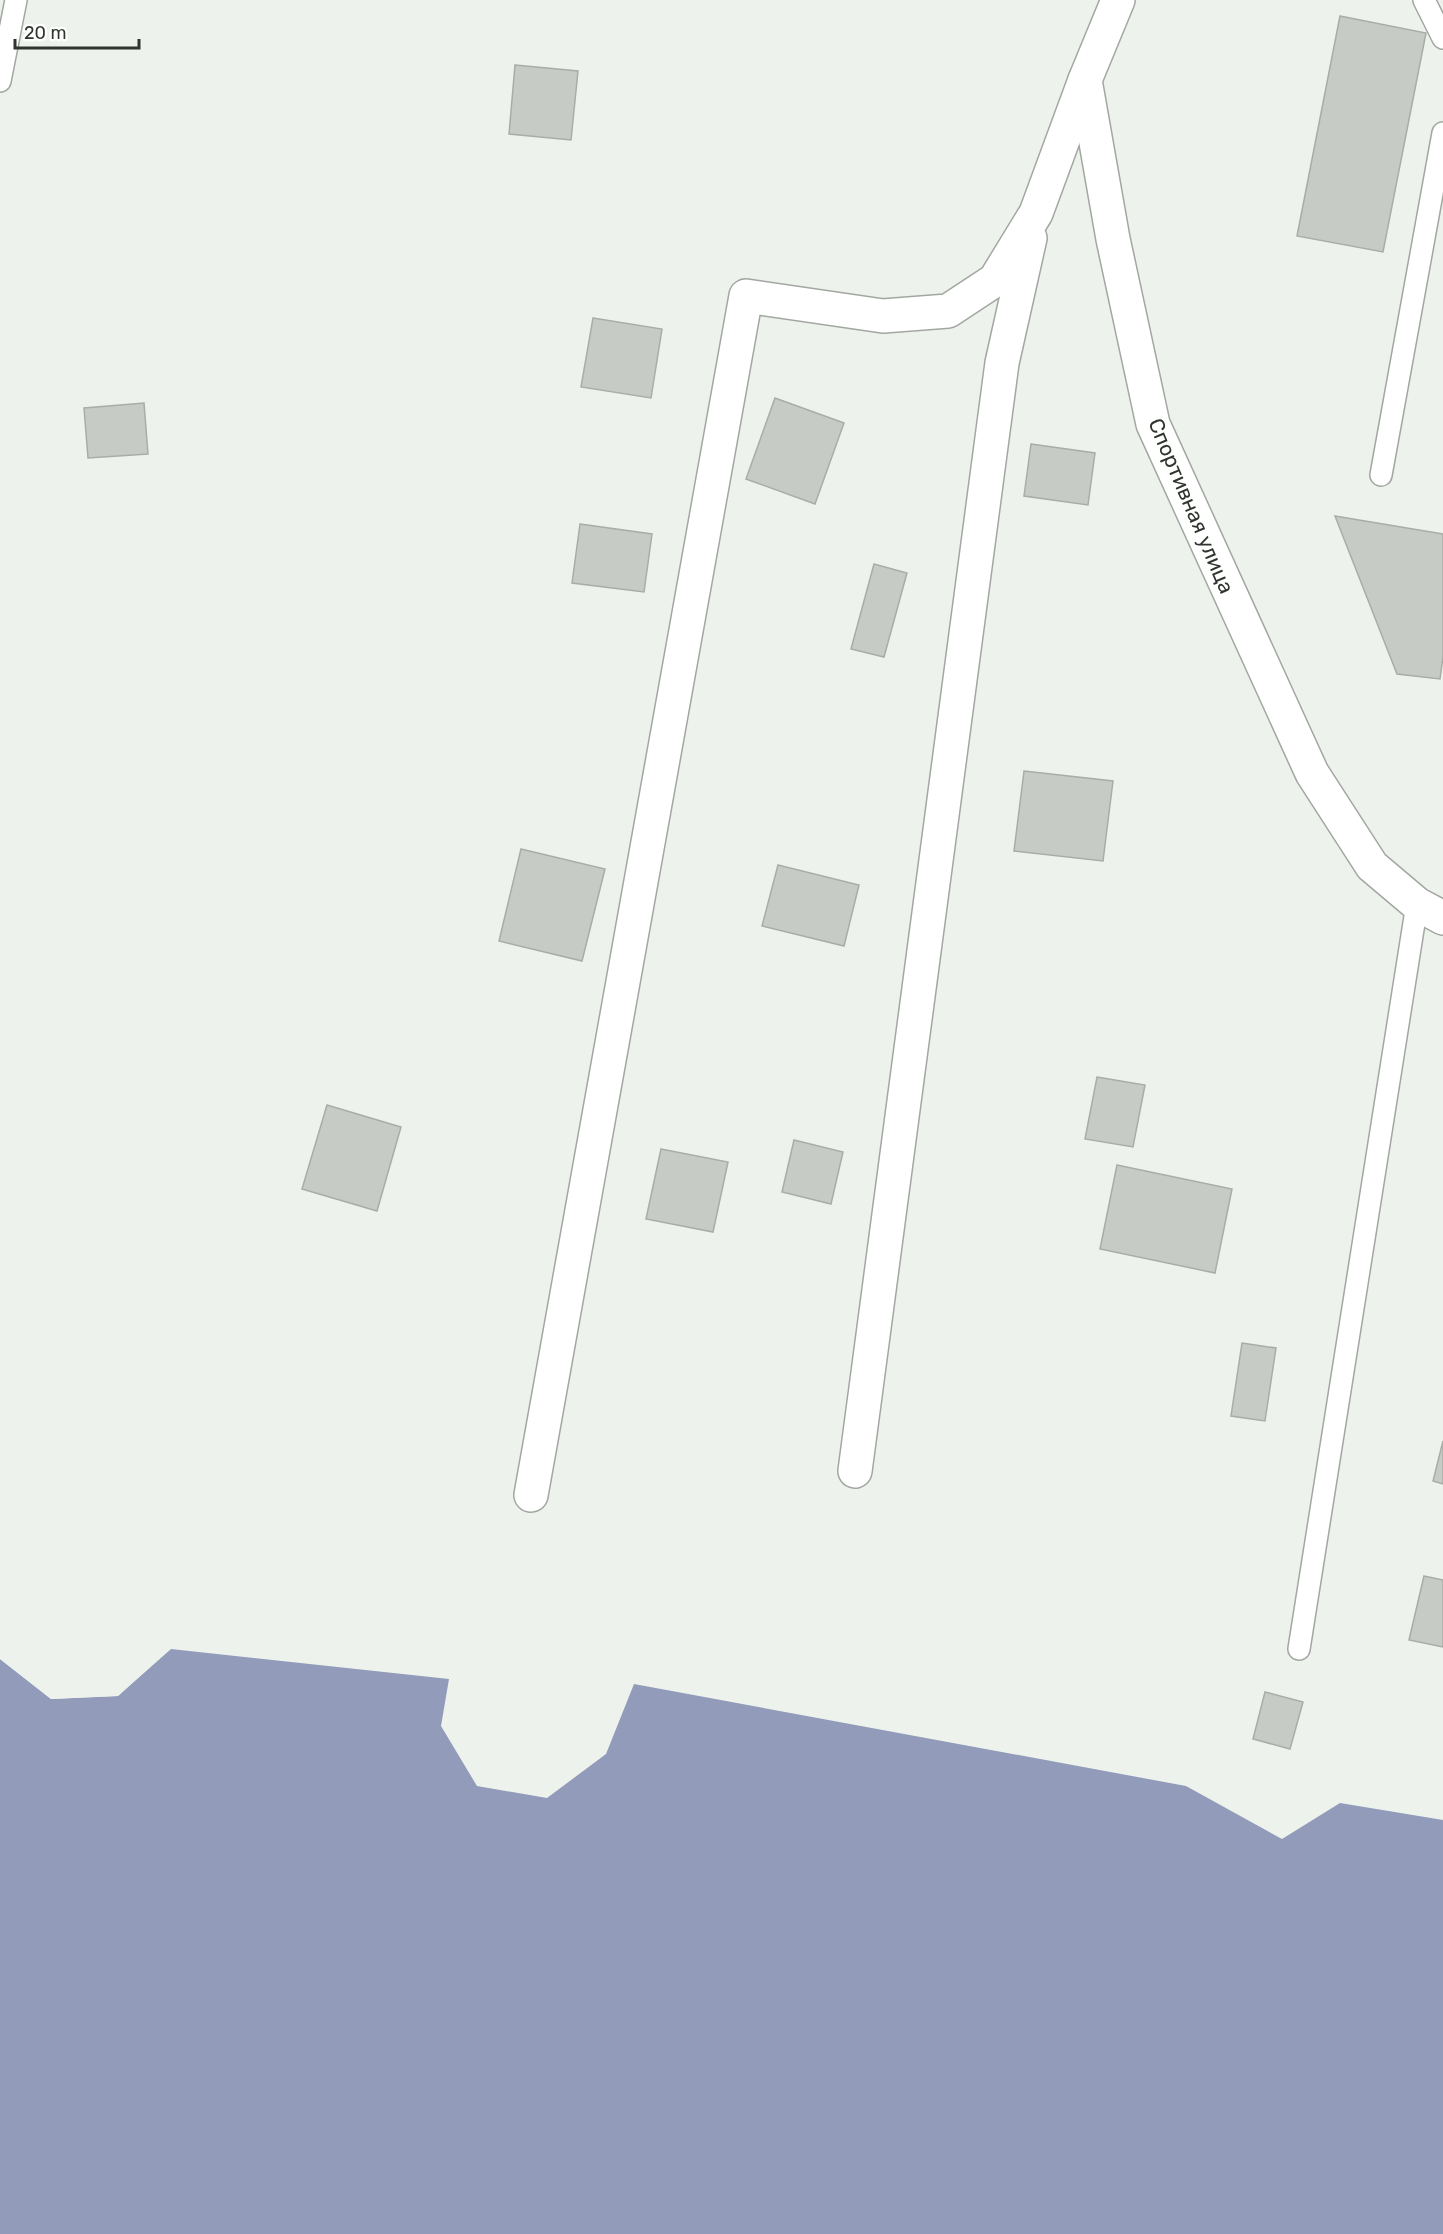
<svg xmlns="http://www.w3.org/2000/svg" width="1443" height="2234" viewBox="0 0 1443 2234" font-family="Rubik,sans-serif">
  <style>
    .water { fill: #929bba }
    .pier { fill: #edf3ec }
    .building { fill: #c6cbc5; stroke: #a8ada7; stroke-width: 1.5 }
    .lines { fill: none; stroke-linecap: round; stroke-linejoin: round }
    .service-casing { stroke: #a2a7a1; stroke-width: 24 }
    .minor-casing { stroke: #a2a7a1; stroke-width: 36 }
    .service { stroke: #fff; stroke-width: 21 }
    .minor { stroke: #fff; stroke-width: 33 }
    .labels { text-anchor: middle; stroke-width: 5; stroke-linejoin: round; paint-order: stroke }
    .street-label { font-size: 21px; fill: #313331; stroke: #fdfffc }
  </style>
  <rect width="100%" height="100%" fill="#edf3ec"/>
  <!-- water -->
  <polygon class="water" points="171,1649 449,1679 441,1726 477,1786 547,1798 606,1754 634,1684 1186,1786 1282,1839 1340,1803 1443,1820 1443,2234 0,2234 0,1659 51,1699 118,1696"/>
  <!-- pier -->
  <polygon class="pier" points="172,1646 118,1696 51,1699 0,1659 0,1656 52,1696 117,1693"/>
  <!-- building -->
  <g class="building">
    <polygon points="1340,16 1426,33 1383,252 1297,236"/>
    <polygon points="515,65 578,71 571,140 509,134"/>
    <polygon points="593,318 662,329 651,398 581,387"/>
    <polygon points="775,398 844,423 815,504 746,479"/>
    <polygon points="144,403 148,454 88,458 84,408"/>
    <polygon points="1031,444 1095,453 1088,505 1024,496"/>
    <polygon points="1335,516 1443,534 1443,657 1440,679 1397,674"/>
    <polygon points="580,524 652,534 644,592 572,583"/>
    <polygon points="874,564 907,573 884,657 851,649"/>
    <polygon points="1024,771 1113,781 1103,861 1014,851"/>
    <polygon points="521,849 605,869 582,961 499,941"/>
    <polygon points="778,865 859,885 844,946 762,926"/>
    <polygon points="1097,1077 1145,1085 1133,1147 1085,1139"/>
    <polygon points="327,1105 401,1127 377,1211 302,1189"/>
    <polygon points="794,1140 843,1152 831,1204 782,1192"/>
    <polygon points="661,1149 728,1162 713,1232 646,1219"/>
    <polygon points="1117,1165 1232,1189 1215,1273 1100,1249"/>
    <polygon points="1242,1343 1276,1348 1265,1421 1231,1416"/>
    <polygon points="1443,1441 1443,1484 1433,1481"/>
    <polygon points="1424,1576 1443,1580 1443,1647 1409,1640"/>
    <polygon points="1265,1692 1303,1702 1290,1749 1253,1739"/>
  </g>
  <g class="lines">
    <!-- service casing -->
    <g class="service-casing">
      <g id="service">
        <polyline points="1424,0 1443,38"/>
        <polyline points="0,81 16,0"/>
        <polyline points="1381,475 1443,133"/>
        <polyline points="1299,1649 1417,904"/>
      </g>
    </g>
    <!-- minor casing -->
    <g class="minor-casing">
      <g id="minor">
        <polyline points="1118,0 1085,80 1113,239 1153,424 1312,773 1372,866 1417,904 1443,918"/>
        <polyline points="855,1471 1002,363 1030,238"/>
        <polyline points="531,1495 746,296 883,316 948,311 995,280 1036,213 1085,80"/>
      </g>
    </g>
    <!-- service -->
    <use href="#service" class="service"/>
    <!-- minor -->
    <use href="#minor" class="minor"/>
  </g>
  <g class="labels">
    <!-- street labels -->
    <g class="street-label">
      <text transform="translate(1191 506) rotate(67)" y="7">Спортивная улица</text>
    </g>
  </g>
  <!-- scale -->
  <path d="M15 39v9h124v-9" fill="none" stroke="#313331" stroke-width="3"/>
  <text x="24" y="39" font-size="18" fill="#313331" stroke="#fdfffc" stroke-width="4.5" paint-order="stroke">20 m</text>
</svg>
